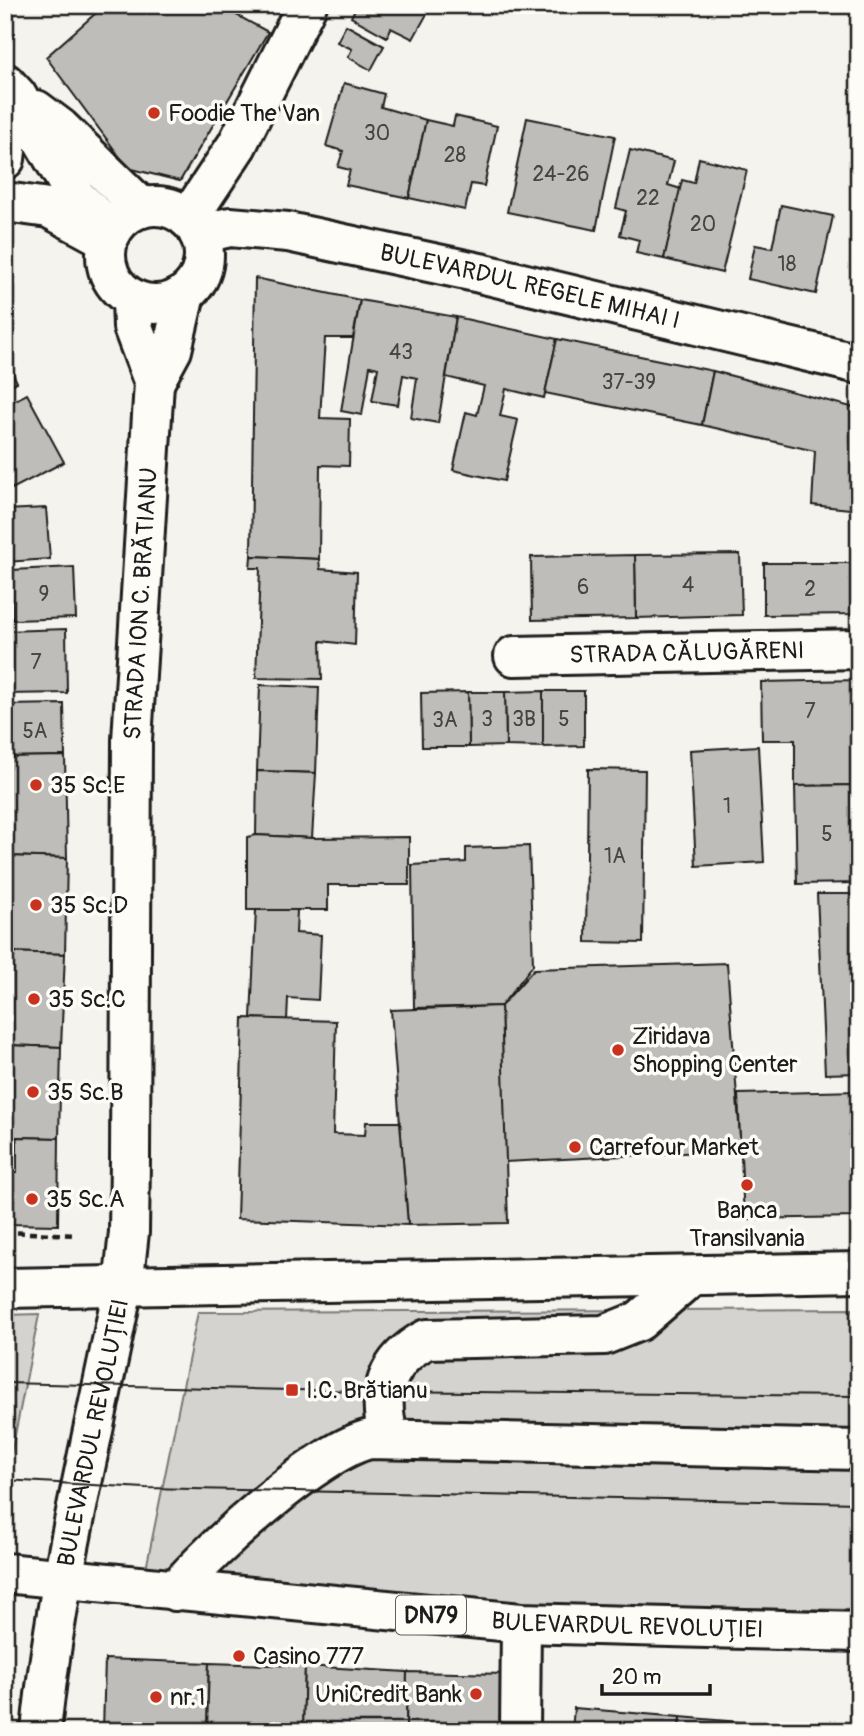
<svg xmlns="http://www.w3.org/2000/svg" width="864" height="1736" viewBox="0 0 864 1736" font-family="Pangolin,sans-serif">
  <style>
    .green { fill: #d4d3cf; stroke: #787876; stroke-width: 2 }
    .building { fill: #bebdba; stroke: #1c1c1c; stroke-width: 2 }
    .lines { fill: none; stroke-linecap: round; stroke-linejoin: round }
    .minor-casing { stroke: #1c1c1c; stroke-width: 44 }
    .major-casing { stroke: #1c1c1c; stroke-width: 44 }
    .path { stroke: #1c1c1c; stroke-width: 4.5; stroke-dasharray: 7 5; stroke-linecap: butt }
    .minor { stroke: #fdfcf7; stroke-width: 38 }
    .major { stroke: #fdfcf7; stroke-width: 38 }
    .tram { stroke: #1c1c1c; stroke-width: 2 }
    .poi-dot { fill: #c8321e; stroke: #fdfcf7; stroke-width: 2.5 }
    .labels { text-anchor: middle; stroke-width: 7; stroke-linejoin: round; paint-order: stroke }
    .number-label { font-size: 21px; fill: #444 }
    .shield { fill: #fdfcf7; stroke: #605f5e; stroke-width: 2 }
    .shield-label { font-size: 23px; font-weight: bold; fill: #1c1c1c }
    .poi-label { font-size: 24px; fill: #1c1c1c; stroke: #fdfcf7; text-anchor: start }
    .street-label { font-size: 24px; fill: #1c1c1c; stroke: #fdfcf7 }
  </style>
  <rect width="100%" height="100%" fill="#f4f3ee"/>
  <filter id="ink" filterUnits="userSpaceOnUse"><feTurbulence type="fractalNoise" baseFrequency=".0143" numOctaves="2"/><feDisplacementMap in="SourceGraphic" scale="14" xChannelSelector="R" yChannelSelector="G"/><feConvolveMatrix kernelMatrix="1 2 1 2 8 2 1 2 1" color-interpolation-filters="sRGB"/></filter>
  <g filter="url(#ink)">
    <!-- green -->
    <g class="green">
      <polygon points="859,1309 859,1610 545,1605 146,1569 198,1312"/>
      <polygon points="39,1314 39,1315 5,1485 5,1315"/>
    </g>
    <!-- building -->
    <g class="building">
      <polygon points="105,5 218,5 268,32 180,181 128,168 46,57"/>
      <polygon points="357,5 432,5 413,39 391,28 387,37 351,17"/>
      <polygon points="346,25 384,46 371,70 348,57 352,49 337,42"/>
      <polygon points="344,83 384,94 381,107 426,120 409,198 346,185 350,170 338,167 343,151 326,146"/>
      <polygon points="455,116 497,126 484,186 471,184 465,210 409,198 426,120 453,126"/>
      <polygon points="527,118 615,136 596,230 507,212"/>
      <polygon points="630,150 674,161 668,185 681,189 664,259 636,253 639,240 620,235 626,211 616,208"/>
      <polygon points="699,158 747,170 722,273 664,259 682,180 694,183"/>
      <polygon points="781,205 833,216 816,294 748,279 755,245 772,248"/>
      <polygon points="255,278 360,300 353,338 325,338 320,418 350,419 349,466 320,465 319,559 251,556"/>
      <polygon points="360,300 456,317 438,423 411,418 417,378 403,375 398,405 372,401 378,368 370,366 362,415 341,411"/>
      <polygon points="456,317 557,339 544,398 506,389 500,416 518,420 504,481 453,470 466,412 477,415 484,386 446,377"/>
      <polygon points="557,339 713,371 702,425 545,393"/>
      <polygon points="5,357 17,382 5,388"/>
      <polygon points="713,371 859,409 859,510 812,505 815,451 702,425"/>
      <polygon points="27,394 64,462 12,489 5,476 5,405"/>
      <polygon points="46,508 50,559 5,562 5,510"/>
      <polygon points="740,554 742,615 636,618 635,555"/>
      <polygon points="635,555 636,618 532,620 531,557"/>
      <polygon points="251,556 319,559 320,569 357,572 355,645 321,641 322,679 256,678 260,568 250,568"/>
      <polygon points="764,563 857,563 858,614 764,615"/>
      <polygon points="74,567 76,618 13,620 11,570"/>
      <polygon points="66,629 67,693 5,694 5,631"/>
      <polygon points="859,680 859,785 795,786 795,740 762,740 761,682"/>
      <polygon points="260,685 319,687 316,773 257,771"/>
      <polygon points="543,691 584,691 584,746 543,747"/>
      <polygon points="543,691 543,747 506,746 505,692"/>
      <polygon points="468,692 505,692 506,746 469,747"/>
      <polygon points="468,692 469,747 422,747 421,693"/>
      <polygon points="64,704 65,756 7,757 5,705"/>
      <polygon points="758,746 764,862 696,866 690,750"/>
      <polygon points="65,756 67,858 5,856 7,757"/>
      <polygon points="588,769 645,770 643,943 586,942"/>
      <polygon points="257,771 316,773 312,838 256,835"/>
      <polygon points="859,785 859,883 797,884 795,786"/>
      <polygon points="256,835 312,838 409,837 409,885 328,885 328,910 247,910 247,837"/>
      <polygon points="529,846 533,965 501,1006 414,1008 412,865 466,862 466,848"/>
      <polygon points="5,856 67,858 65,954 5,952"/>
      <polygon points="817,894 859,894 859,1073 825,1074"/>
      <polygon points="256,910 297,910 296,933 321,935 318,1000 288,998 287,1020 251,1018"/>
      <polygon points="5,952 65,954 61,1047 5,1045"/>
      <polygon points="727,963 741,1150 505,1162 501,1006 534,969"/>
      <polygon points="501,1006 508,1223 408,1225 391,1010"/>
      <polygon points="243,1018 336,1021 333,1134 365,1135 366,1122 400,1122 408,1225 237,1219"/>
      <polygon points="5,1045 61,1047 59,1138 5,1137"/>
      <polygon points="859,1091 859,1217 744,1219 738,1094"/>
      <polygon points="17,1137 59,1138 58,1225 5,1224 5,1173 17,1173"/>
      <polygon points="105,1659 209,1663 207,1731 103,1731"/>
      <polygon points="209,1663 305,1666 303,1731 207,1731"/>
      <polygon points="305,1666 407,1672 406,1731 303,1731"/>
      <polygon points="407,1672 507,1674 506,1731 406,1731"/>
      <polygon points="574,1708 680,1717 679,1731 572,1731"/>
      <polygon points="680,1717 787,1726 787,1731 679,1731"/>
    </g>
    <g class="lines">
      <!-- minor casing -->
      <g class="minor-casing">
        <g id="minor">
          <polyline points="5,83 17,96 76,197 112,231"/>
          <polyline points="36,110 60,128 142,208"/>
          <polyline points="5,115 8,133 5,159"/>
          <polyline points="5,202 49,208 97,234"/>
          <polyline points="188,219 237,145 307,5"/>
          <path id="s1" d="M514 656 859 649"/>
          <path d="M389 1437C376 1394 386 1360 427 1339L604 1335 639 1321 691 1276"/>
          <path d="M175 1591C210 1550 319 1450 370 1439L859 1450"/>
          <path id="s2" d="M41 1731C56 1581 94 1434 123 1287"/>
          <polyline points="520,1731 521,1623"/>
        </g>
      </g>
      <!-- major casing -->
      <g class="major-casing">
        <g id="major">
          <circle cx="155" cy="255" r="49"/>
          <path id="s3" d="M199 234 230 227 288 232 480 273 859 364"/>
          <polyline points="154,383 172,350 185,294"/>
          <path id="s4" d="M123 1287 129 1232 130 1159 132 740 154 383 133 327 132 299"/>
          <polyline points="5,1288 859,1272"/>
          <path id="s5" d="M5 1573 521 1623 859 1632"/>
        </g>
      </g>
      <!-- path -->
      <polyline class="path" points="5,1232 75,1235"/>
      <!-- minor -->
      <use href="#minor" class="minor"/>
      <!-- major -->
      <use href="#major" class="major"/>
      <!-- tram -->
      <g class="tram">
        <polyline points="5,1383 292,1390 859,1396"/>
        <polyline points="5,1480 145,1488 859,1503"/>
      </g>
    </g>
  </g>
  <!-- markers -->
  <g class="poi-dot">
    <circle cx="154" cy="113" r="7"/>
    <circle cx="36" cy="785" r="7"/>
    <circle cx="36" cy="905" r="7"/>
    <circle cx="34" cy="999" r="7"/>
    <circle cx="618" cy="1050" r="7"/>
    <circle cx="33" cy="1092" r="7"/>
    <circle cx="575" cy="1147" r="7"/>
    <circle cx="747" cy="1185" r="7"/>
    <circle cx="32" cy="1199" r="7"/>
    <rect x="285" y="1383" width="14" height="14" rx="3.5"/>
    <circle cx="239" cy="1656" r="7"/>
    <circle cx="476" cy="1694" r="7"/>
    <circle cx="156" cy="1697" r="7"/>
  </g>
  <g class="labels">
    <!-- number labels -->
    <g class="number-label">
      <text x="377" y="140">30</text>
      <text x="455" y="162">28</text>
      <text x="561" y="181">24-26</text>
      <text x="648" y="205">22</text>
      <text x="703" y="231">20</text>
      <text x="787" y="271">18</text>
      <text x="401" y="359">43</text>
      <text x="629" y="389">37-39</text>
      <text x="688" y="592">4</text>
      <text x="583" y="594">6</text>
      <text x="810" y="596">2</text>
      <text x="44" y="601">9</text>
      <text x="36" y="669">7</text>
      <text x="810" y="718">7</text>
      <text x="487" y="726">3</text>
      <text x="524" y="726">3B</text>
      <text x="564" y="726">5</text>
      <text x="445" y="727">3A</text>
      <text x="35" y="738">5A</text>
      <text x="727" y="813">1</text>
      <text x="827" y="841">5</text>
      <text x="615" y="863">1A</text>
    </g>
    <!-- shield labels -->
    <rect class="shield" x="396" y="1595.5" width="70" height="39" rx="5"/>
    <g class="shield-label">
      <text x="431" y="1623">DN79</text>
    </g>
    <!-- poi labels -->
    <g class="poi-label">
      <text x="168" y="121">Foodie The Van</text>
      <text x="50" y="793">35 Sc.E</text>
      <text x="50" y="913">35 Sc.D</text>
      <text x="48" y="1007">35 Sc.C</text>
      <text x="632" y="1044">Ziridava<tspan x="632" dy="28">Shopping Center</tspan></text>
      <text x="47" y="1100">35 Sc.B</text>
      <text x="589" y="1155">Carrefour Market</text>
      <text x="46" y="1207">35 Sc.A</text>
      <text x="747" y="1218" text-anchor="middle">Banca<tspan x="747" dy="28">Transilvania</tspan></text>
      <text x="306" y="1398">I.C. Brătianu</text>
      <text x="253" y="1664">Casino 777</text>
      <text x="462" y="1702" text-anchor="end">UniCredit Bank</text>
      <text x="170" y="1705">nr.1</text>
    </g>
    <!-- street labels -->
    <g class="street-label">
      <text dy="8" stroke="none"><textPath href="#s3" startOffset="338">BULEVARDUL REGELE MIHAI I</textPath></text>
      <text dy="8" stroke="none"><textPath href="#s4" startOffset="684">STRADA ION C. BRĂTIANU</textPath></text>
      <text dy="8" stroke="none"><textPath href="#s1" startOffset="173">STRADA CĂLUGĂRENI</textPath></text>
      <text dy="8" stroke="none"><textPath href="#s2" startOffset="303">BULEVARDUL REVOLUȚIEI</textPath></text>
      <text dy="8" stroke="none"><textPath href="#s5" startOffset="625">BULEVARDUL REVOLUȚIEI</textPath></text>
    </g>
  </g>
  <!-- margin -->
  <rect width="864" height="1736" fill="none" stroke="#fdfcf7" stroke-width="28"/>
  <rect x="14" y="14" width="836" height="1708" fill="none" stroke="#1c1c1c" stroke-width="2.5" filter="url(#ink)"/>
  <!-- scale -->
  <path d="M602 1684v10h108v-10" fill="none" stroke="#1c1c1c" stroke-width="3.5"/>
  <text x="612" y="1684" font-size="21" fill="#1c1c1c" stroke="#fdfcf7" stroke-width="5" paint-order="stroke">20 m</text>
</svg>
